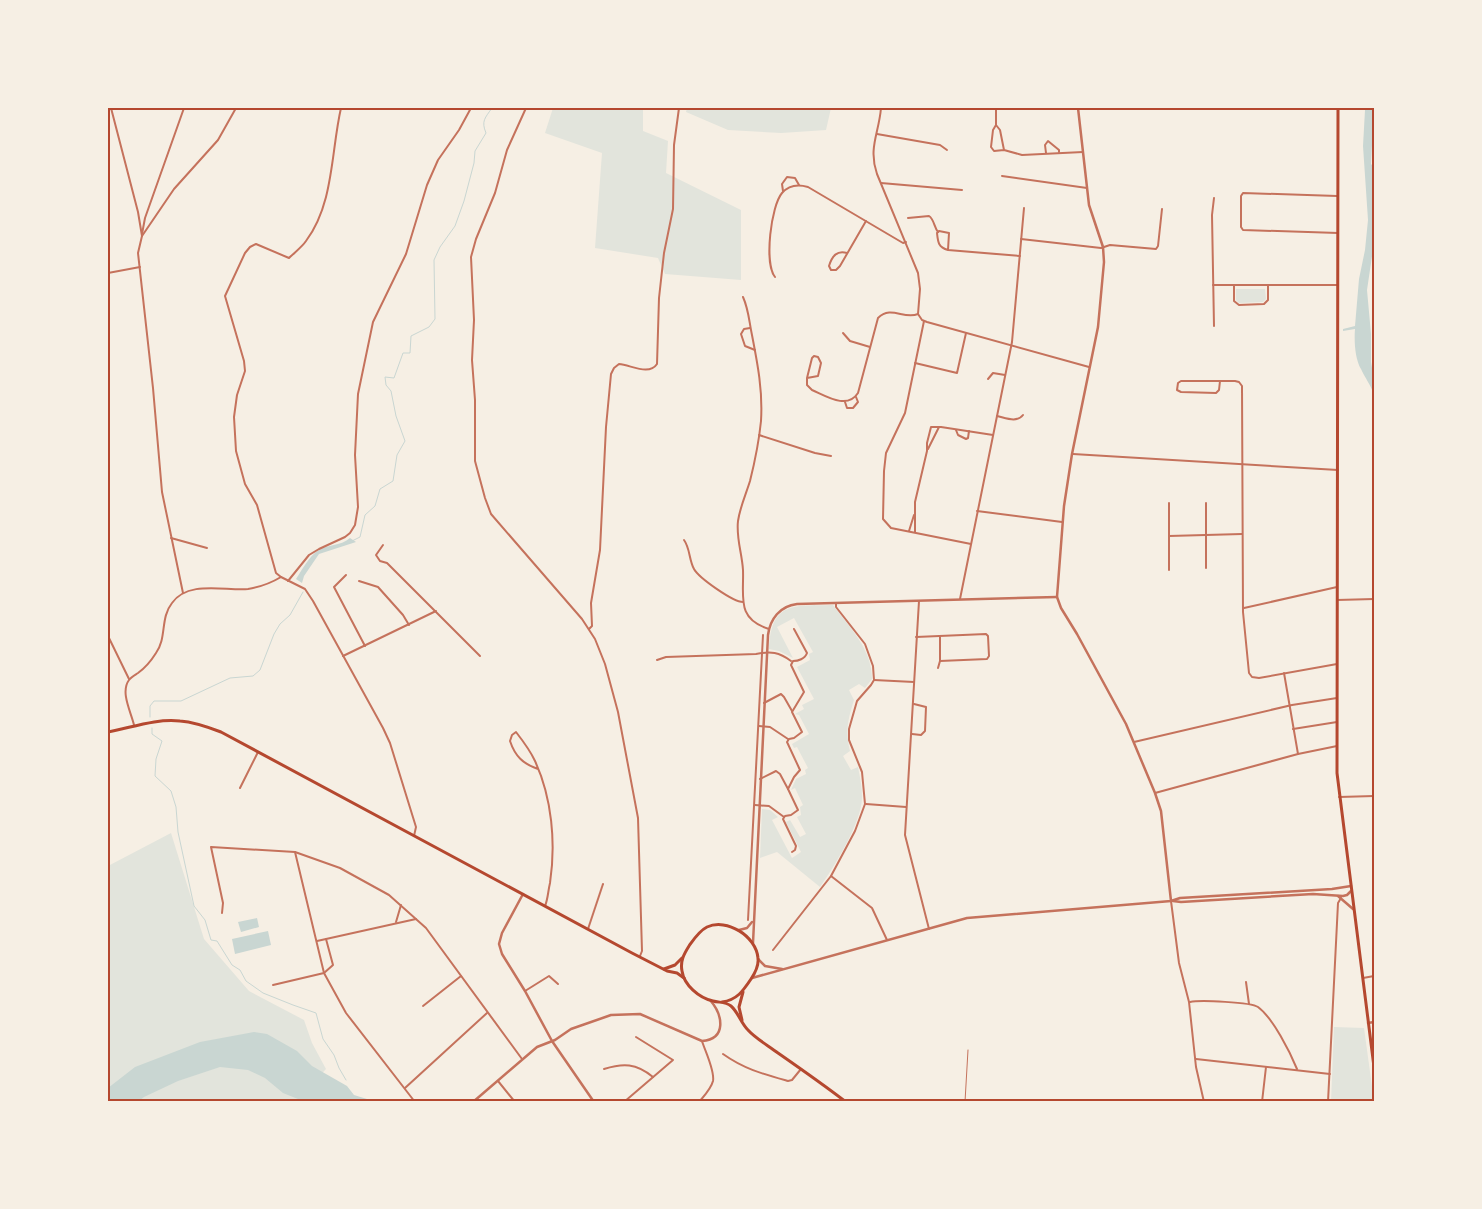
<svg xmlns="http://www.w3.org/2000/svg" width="1482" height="1209" viewBox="0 0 1482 1209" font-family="'Alegreya Sans',sans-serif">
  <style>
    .green { fill: #e2e4dc }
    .water { fill: #c9d6d2 }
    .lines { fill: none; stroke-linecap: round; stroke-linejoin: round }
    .stream { stroke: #c9d6d2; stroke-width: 1 }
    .service { stroke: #c5725c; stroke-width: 1 }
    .minor { stroke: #c5725c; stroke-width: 2 }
    .tertiary { stroke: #c5725c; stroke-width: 2.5 }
    .secondary { stroke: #b5482f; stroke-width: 3 }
    .primary { stroke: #b5482f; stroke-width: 3 }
    .neatline { fill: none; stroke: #b5482f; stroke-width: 2 }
  </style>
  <rect width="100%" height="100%" fill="#f6efe4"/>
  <!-- green -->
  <g class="green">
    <polygon points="553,108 643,108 643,131 668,141 666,173 741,210 741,280 665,274 658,258 595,248 602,153 545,133"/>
    <polygon points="687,108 831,108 826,130 781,133 728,130 686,112"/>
    <polygon points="1236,289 1265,289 1266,299 1263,302 1239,303 1236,300"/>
    <path d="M833 605C850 628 872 649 872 679L865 688 859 684 849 690 854 700C848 719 845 731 850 751L843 756 851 770 858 767C860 777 862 787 862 797 862 822 834 867 820 887L777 852 760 858 762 809 770 810 778 817 772 820 792 858 801 852 786 822 790 820 800 837 806 834 797 817 801 815 800 807 803 805 795 788 791 790 796 779 806 774 805 770 808 768 797 747 794 748 792 744 809 734 799 715 795 714 804 709 802 705 814 699 797 667 810 660 809 654 813 652 794 618 777 627 793 658 779 651 769 649C771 601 793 606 833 605Z"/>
    <polygon points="171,833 204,939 249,991 304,1020 312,1043 326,1069 298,1099 303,1101 108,1102 108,866"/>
    <polygon points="1334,1027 1364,1028 1374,1101 1331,1102"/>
  </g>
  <!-- water -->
  <g class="water">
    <path d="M1368 108H1374L1371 164 1373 166 1374 185V243L1367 290 1371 334V362L1374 380V395C1371 385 1365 378 1361 369 1355 359 1354 341 1355 329L1343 331V329L1355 326 1359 279 1365 250 1368 220 1363 146 1365 110Z"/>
    <path d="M350 538 356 542 319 554 304 576 302 583 296 579C302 570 309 556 319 550 329 544 341 546 350 538Z"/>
    <polygon points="257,918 259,927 241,932 238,922"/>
    <polygon points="268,931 271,945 235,954 232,939"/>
    <polygon points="254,1032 267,1034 297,1051 312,1066 347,1086 354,1095 367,1099 369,1101 303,1101 283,1093 265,1078 248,1070 220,1067 178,1081 144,1097 139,1101 108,1101 108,1088 135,1067 200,1042"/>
  </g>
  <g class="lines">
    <!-- stream -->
    <g class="stream">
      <path d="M352 541 360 537 365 515 375 506 380 489 393 481 397 455 405 441 396 416 391 391 386 385 385 377 394 378 403 353H410L411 336 429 327 435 319 434 260 440 247 455 226 464 201 474 163 475 151 486 133C481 121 485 118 492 108"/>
      <polyline points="150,717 150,706 154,701 181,701 230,678 253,676 260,670 274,634 280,624 290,615 303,592"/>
      <polyline points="152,728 152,734 162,741 156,759 155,776 171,791 176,807 178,832 194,906 205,920 211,940 217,941 232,965 240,970 246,981 263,993 293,1005 316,1013 323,1039 334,1055 339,1068 346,1080"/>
    </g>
    <!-- service -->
    <polyline class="service" points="965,1102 968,1050"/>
    <!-- minor -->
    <g class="minor">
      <polyline points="111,108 138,212 142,236 138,253 153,388 162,492 183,593"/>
      <polyline points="526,108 507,150 495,193 476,239 471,257 474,320 472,360 475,400 475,461 485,498 491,514 582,619 595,639 605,664 618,712 638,818 642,951 640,956"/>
      <path d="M881 108C879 133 868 148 877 174L918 273 920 289 918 314"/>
      <polyline points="996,108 996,125"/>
      <polyline points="877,134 940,145 947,150"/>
      <polyline points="1004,150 994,151 991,147 993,130 996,125 1000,130 1004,150 1022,155 1083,152"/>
      <polyline points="1046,153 1045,145 1048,141 1059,150 1059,152"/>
      <polyline points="1002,176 1087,188"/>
      <polyline points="881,183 962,190"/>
      <polyline points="783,191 782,184 787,177 795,178 799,185"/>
      <polyline points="1337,196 1243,193 1241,196 1241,227 1243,230 1338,233"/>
      <path d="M908 218 929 216C934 219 934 227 938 232"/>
      <polyline points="142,234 145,218 184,108"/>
      <polyline points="142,236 174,189 218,140 236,108"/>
      <polyline points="1021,239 1101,248 1110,245 1156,249 1158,246 1162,209"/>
      <path d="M948 250C938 247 938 242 937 233L939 231 949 233 948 250 1020 256"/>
      <path d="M847 253C837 250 832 256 829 266L831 270H836L840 266 866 221"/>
      <polyline points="108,273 140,267"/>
      <path d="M775 277C764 263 771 206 782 193 789 185 798 184 808 187L903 243 906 242"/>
      <polyline points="1213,285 1338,285"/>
      <polyline points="1234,285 1234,301 1239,305 1264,304 1268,300 1268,285"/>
      <path d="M743 297C748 308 749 319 751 330 757 361 763 389 761 421 759 441 755 461 750 481 746 494 740 507 738 521 736 538 742 553 743 570 744 597 736 619 769 629"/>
      <polyline points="918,314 922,320 927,322 1089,367"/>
      <polyline points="924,321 905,413 886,453 884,471 883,519 891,528 971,544"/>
      <polyline points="1214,326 1212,215 1214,198"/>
      <polyline points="750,328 744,329 741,334 745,346 755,350"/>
      <polyline points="843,333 850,341 870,347"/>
      <polyline points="915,363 957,373 966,333"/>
      <path d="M807 378 812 358 814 356 818 357 821 363 818 376 807 378V385L812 390C826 396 847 410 858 393L878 318C891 305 904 320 918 314"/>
      <polyline points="988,379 993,373 1005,375"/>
      <polyline points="1220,381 1219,390 1216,393 1181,392 1177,390 1178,383 1181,381 1235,381 1239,382 1242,386 1243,612 1249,673 1252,677 1259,678 1337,664"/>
      <polyline points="845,402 847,408 853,408 858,402 856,397"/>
      <path d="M997 416C1006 418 1017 423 1023 415"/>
      <polyline points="956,430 958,435 966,439 968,438 969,431"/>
      <polyline points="759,435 815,453 831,456"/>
      <polyline points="928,449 939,427"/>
      <polyline points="1073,454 1338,470"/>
      <polyline points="1206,503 1206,568"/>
      <polyline points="977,511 1062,522"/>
      <polyline points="909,531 914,515"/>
      <polyline points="915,532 915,502 927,451 927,443 931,427 941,427 993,435"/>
      <polyline points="1169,536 1242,534"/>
      <polyline points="171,538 207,548"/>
      <path d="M684 540C690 548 689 560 694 569 699 578 733 602 743 602"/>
      <polyline points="383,545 376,555 380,561 387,563 480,656"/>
      <polyline points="1169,570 1169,503"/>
      <polyline points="346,575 334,587 365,646"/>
      <path d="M281 577 276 573 257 505 245 484 236 451 234 417 237 395 245 371 244 361 225 296 245 253 250 247 256 244 289 258C295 252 302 247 306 241 334 204 331 151 341 108"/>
      <polyline points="288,581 309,555 319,549 345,537 350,533 355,525 358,507 355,455 358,394 373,322 406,254 427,185 438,160 459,130 471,108"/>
      <polyline points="359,581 378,587 403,615 409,625"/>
      <polyline points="960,599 1012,342 1024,208"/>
      <polyline points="1337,600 1374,599"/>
      <polyline points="919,601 905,835 929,929"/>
      <polyline points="1244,608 1337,587"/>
      <path d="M589 629 592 626 591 603 600 550 606 427 611 374 614 368 619 364C631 365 649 376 657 364L659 298 664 253 673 209 674 145 679 108"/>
      <polyline points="108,636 129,679"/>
      <polyline points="916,637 986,634 988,636 989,656 987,659 940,661"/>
      <polyline points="343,656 436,611"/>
      <path d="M657 660 666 657 756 654C771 651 779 652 791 661"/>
      <polyline points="938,668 940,661 940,637"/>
      <polyline points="1284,673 1298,754"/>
      <polyline points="874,680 914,682"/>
      <polyline points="764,703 781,694 784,697 792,711"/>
      <path d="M134 725C131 712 120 692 129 680 131 677 135 675 138 673 145 668 151 661 156 653 167 638 160 618 172 603 188 580 225 591 248 589 260 587 271 583 281 577L305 589 313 601 383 728 390 743 416 827 414 836"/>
      <polyline points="759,726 770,727 788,739"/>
      <polyline points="1293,729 1337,722"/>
      <polyline points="912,734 921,735 925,731 926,707 914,704"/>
      <polyline points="1134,742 1292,705 1337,698"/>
      <path d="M538 769C523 764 515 756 510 741L512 735 516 732C523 741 530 750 535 761 552 798 556 843 550 883 548 891 548 899 545 906"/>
      <polyline points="760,779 776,771 780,774 788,789"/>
      <polyline points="240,788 258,752"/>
      <polyline points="1155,793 1298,754 1337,746"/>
      <polyline points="1339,797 1374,796"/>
      <polyline points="866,804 906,807"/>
      <polyline points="755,805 769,806 784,817"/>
      <polyline points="295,852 324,973 346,1013 415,1102"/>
      <path d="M792 852 795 850 796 846 783 819 785 816 791 815 798 810 788 789 794 777 800 770 787 742 789 739 794 738 802 732 792 712 804 692 791 665 793 661C798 661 805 659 807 653L794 629"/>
      <polyline points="831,876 872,908 887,940"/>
      <polyline points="1171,901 1179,963 1189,1002 1196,1067 1204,1102"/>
      <polyline points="222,913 223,903 211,847 295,852 340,868 389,895 426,928 522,1059"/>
      <polyline points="748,920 763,635"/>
      <polyline points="396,922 401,905"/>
      <polyline points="588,929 603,884"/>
      <polyline points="317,941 416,919"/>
      <polyline points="773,950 831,876 855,831 865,804 862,772 849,740 849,729 857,701 871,685 874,680 873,666 865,644 836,607 836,603"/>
      <polyline points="1363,978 1374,976"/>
      <polyline points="1246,982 1249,1004"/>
      <polyline points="273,985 324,973 333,965 326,939"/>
      <polyline points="525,991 549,976 558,984"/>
      <path d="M1190 1002C1200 1000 1251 1002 1258 1007 1273 1018 1290 1052 1297 1069"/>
      <polyline points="423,1006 461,976"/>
      <path d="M723 1054C744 1069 763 1074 788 1081L792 1080 801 1069"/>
      <polyline points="1196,1059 1330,1074"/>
      <path d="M604 1069C623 1063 636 1063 653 1077"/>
      <polyline points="498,1081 515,1102"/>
      <polyline points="405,1088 487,1013"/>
      <polyline points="624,1102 673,1060 636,1037"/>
      <path d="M699 1102C704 1096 711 1089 713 1081 715 1071 705 1051 702 1041"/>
      <polyline points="1262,1102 1266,1067"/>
      <polyline points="1328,1102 1338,903 1341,898"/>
    </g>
    <!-- tertiary -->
    <g class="tertiary">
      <polyline points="1078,108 1089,205 1103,247 1104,262 1098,327 1072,454 1064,506 1057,597 1061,608 1077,634 1126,724 1155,793 1161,811 1171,901"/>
      <polyline points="523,894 502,933 499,944 502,954 525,991 552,1041 594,1102"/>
      <polyline points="1338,896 1353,909"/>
      <polyline points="1173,901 1181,902 1313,894 1343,896 1347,895 1351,891"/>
      <polyline points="739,930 747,928 752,922"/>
      <path d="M753 943 768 635C770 619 780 606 797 604L1057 597"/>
      <polyline points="758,959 765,966 782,969"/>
      <polyline points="752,978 967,918 1171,901 1180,898 1332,889 1351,886"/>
      <polyline points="1368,1023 1374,1022"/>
      <path d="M473 1102 537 1047 555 1040 571 1029 611 1015 640 1014 702 1041C727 1039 723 1015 710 1000"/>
    </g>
    <!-- secondary -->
    <g class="secondary">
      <path d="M108 732C130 728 157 718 180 721 194 722 208 727 221 732L632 953 667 971 677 973 684 978"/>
      <polyline points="664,969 675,965 682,958"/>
      <path d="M722 1002C737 1000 743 991 751 979 755 973 759 966 758 958 756 936 727 918 707 927 699 931 694 939 689 946 684 954 680 961 682 971 684 985 699 998 713 1001 719 1003 725 1001 731 1006 738 1012 741 1023 748 1030 756 1039 769 1046 778 1053 801 1069 824 1085 846 1102"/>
      <polyline points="742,1020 739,1007 743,992"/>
    </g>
    <!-- primary -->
    <polyline class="primary" points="1338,108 1337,773 1374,1067"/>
  </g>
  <!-- border -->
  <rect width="1482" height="1209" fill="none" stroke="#f6efe4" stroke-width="218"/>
  <rect x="109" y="109" width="1264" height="991" class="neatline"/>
</svg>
